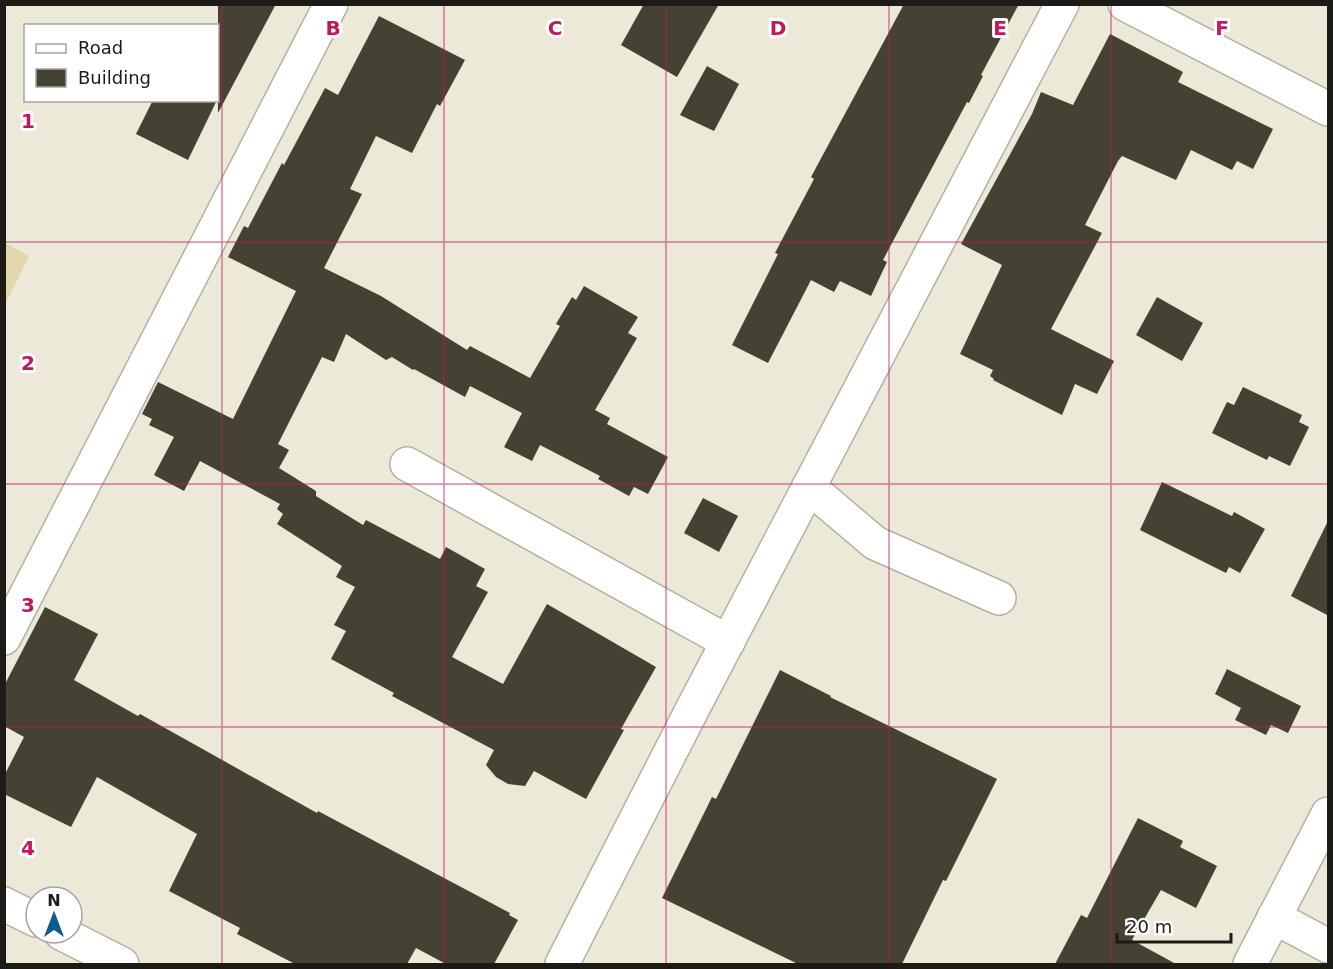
<svg xmlns="http://www.w3.org/2000/svg" width="1333" height="969" viewBox="0 0 1333 969" font-family="'DejaVu Sans',sans-serif">
  <style>
    .green { fill: #e1d6ad }
    .building { fill: #454133 }
    .lines { fill: none; stroke-linecap: round; stroke-linejoin: round }
    .minor-casing { stroke: #b5b1a1; stroke-width: 36 }
    .minor { stroke: #fff; stroke-width: 33 }
    .grid { fill: none; stroke: #c2185b; stroke-width: 1.5; stroke-opacity: 0.55 }
    .grid-label { font-size: 20px; text-anchor: middle; font-weight: bold; fill: #c2185b; stroke: #fff; stroke-width: 6; stroke-linejoin: round; paint-order: stroke }
  </style>
  <rect width="100%" height="100%" fill="#ede9d8"/>
  <!-- green -->
  <polygon class="green" points="5,243 29,256 5,305"/>
  <!-- building -->
  <g class="building">
    <polygon points="218,4 276,4 218,113"/>
    <polygon points="644,4 719,4 677,77 621,45"/>
    <polygon points="904,4 1019,4 981,75 983,76 969,103 967,102 883,260 887,262 871,296 840,281 834,292 811,280 768,363 732,345 778,254 775,253 814,179 811,177"/>
    <polygon points="379,16 465,60 440,106 437,104 412,153 376,136 350,189 362,194 324,268 381,296 467,350 470,346 530,378 560,326 556,324 572,297 576,300 584,286 638,317 628,333 637,338 595,410 610,418 607,424 668,457 648,494 634,487 629,496 598,479 600,476 540,445 532,461 504,447 522,413 470,386 465,397 414,369 413,370 392,357 386,360 346,334 334,362 322,357 278,444 289,450 279,468 316,491 316,496 363,525 366,520 440,559 446,547 485,569 476,586 488,592 452,657 503,684 547,604 656,667 621,729 624,730 586,799 534,771 525,786 508,784 496,777 486,765 494,750 392,696 394,693 331,659 346,631 334,625 355,587 336,577 342,566 277,524 283,514 277,509 280,504 200,461 184,491 154,475 174,437 149,425 152,419 142,414 158,382 233,419 296,291 228,257 244,226 248,228 282,163 284,165 325,88 338,95"/>
    <polygon points="1110,34 1183,72 1178,82 1273,129 1253,169 1237,161 1232,170 1191,150 1176,180 1122,156 1118,161 1085,225 1102,233 1051,329 1114,361 1097,394 1075,384 1062,415 993,380 994,379 990,376 993,370 960,354 1002,265 961,244 1032,114 1041,92 1073,105"/>
    <polygon points="707,66 739,84 714,131 680,115"/>
    <polygon points="153,100 217,100 188,160 136,134"/>
    <polygon points="1157,297 1203,323 1182,361 1136,335"/>
    <polygon points="1243,387 1302,415 1299,422 1309,427 1290,466 1269,456 1267,460 1212,433 1227,402 1234,405"/>
    <polygon points="1162,482 1232,516 1234,512 1265,529 1240,573 1229,567 1226,573 1140,530"/>
    <polygon points="703,498 738,516 719,552 684,533"/>
    <polygon points="1329,519 1329,616 1291,596"/>
    <polygon points="45,607 98,634 74,680 138,716 140,714 317,813 318,811 510,913 509,915 518,920 494,964 446,964 416,948 407,964 295,964 237,934 240,928 169,891 197,834 97,777 71,827 4,794 4,776 24,737 4,726 4,686"/>
    <polygon points="1227,669 1301,706 1288,733 1271,725 1266,735 1235,720 1241,708 1215,694"/>
    <polygon points="780,670 831,696 830,697 997,779 946,881 943,880 902,964 798,964 662,898 712,797 716,799"/>
    <polygon points="1138,818 1183,841 1180,847 1217,866 1196,908 1161,890 1132,940 1176,964 1055,964 1081,915 1087,918"/>
  </g>
  <g class="lines">
    <!-- minor casing -->
    <g class="minor-casing">
      <g id="minor">
        <polyline points="1125,4 1328,109"/>
        <polyline points="407,464 728,642"/>
        <polyline points="809,487 875,543 999,598"/>
        <polyline points="4,638 331,4"/>
        <polyline points="4,904 36,920"/>
        <polyline points="1274,917 1328,946"/>
        <polyline points="61,933 122,964"/>
        <polyline points="562,964 693,708 1062,4"/>
        <polyline points="1250,964 1328,814"/>
      </g>
    </g>
    <!-- minor -->
    <use href="#minor" class="minor"/>
  </g>
  <!-- grid -->
  <path class="grid" d="M222 4V964M444 4V964M666 4V964M889 4V964M1111 4V964M4 242H1328M4 484H1328M4 727H1328"/>
  <g class="grid-label">
    <text x="333" y="35">B</text>
    <text x="555" y="35">C</text>
    <text x="778" y="35">D</text>
    <text x="1000" y="35">E</text>
    <text x="1222" y="35">F</text>
    <text x="28" y="128">1</text>
    <text x="28" y="370">2</text>
    <text x="28" y="612">3</text>
    <text x="28" y="855">4</text>
  </g>
  <!-- border -->
  <rect width="1333" height="969" fill="none" stroke="#1d1b15" stroke-width="12"/>
  <!-- legend -->
  <rect x="24" y="24" width="195" height="78" fill="#ffffff" stroke="#a5a4a1" stroke-width="1.5"/>
  <rect x="36" y="44" width="30" height="9" fill="#ffffff" stroke="#a5a4a1" stroke-width="1.5"/>
  <text x="78" y="54" font-size="18" fill="#1d1b15">Road</text>
  <rect x="36" y="69" width="30" height="18" fill="#454133" stroke="#a5a4a1" stroke-width="1.5"/>
  <text x="78" y="84" font-size="18" fill="#1d1b15">Building</text>
  <!-- north arrow -->
  <g transform="translate(54 915)"><circle r="28" fill="#ffffff" stroke="#a5a4a1" stroke-width="1.5"/>
  <path d="M0-4.5L10 22L0 15L-10 22Z" fill="#0d5c8f"/>
  <text y="-9" font-size="16" font-weight="bold" text-anchor="middle" fill="#1d1b15">N</text>
  </g>
  <!-- scale -->
  <path d="M1117 933v9h114v-9" fill="none" stroke="#1d1b15" stroke-width="3"/>
  <text x="1126" y="933" font-size="18" fill="#1d1b15" stroke="#ffffff" stroke-width="4.5" paint-order="stroke">20 m</text>
</svg>
